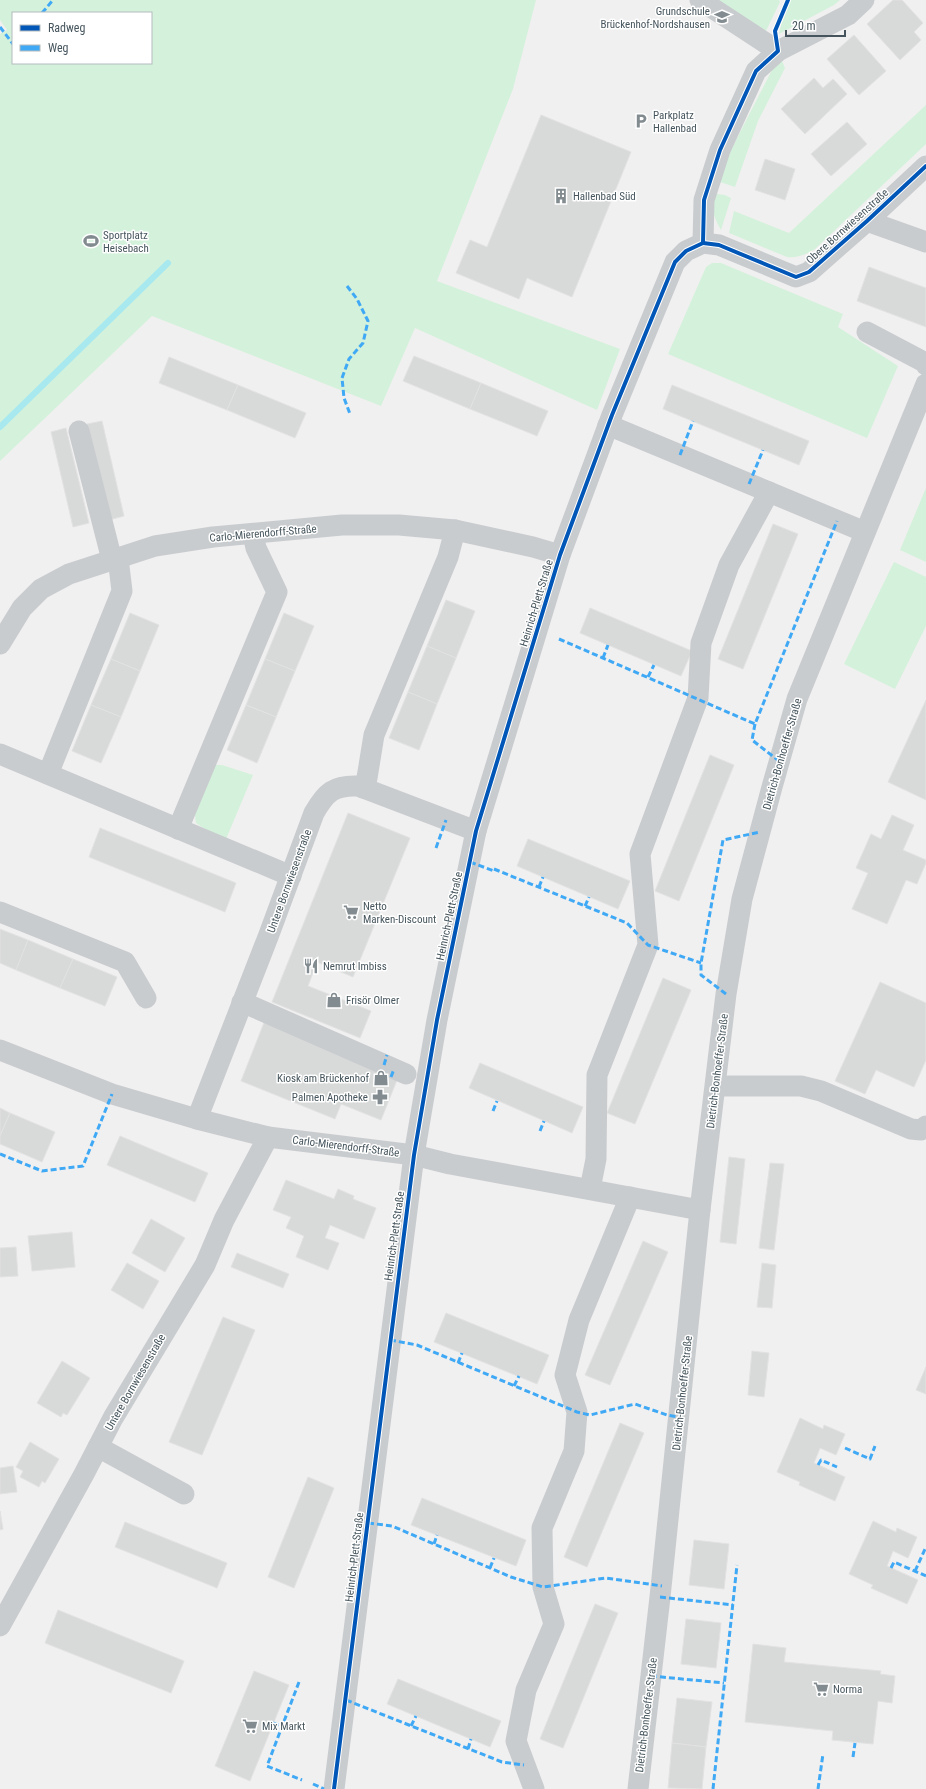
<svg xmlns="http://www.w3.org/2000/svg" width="926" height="1789" viewBox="0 0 926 1789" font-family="'Roboto Condensed',sans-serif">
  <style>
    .green { fill: #d4f1db; fill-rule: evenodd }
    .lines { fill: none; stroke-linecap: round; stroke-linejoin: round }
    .stream { stroke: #a7e9ef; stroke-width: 6 }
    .building { fill: #d8d9d9; stroke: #e2e2e3 }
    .minor { stroke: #c9cccf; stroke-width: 21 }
    .quiet { stroke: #3fa9f5; stroke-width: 3; stroke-dasharray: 6 3; stroke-linecap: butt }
    .cycleway-casing { stroke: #fff; stroke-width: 6 }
    .cycleway { stroke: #0057b8; stroke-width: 4 }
    .labels { text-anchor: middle; stroke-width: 3; stroke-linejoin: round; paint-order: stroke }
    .poi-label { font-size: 11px; fill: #46555d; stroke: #fff; text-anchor: start }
    .street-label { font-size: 11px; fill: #46555d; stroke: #fff }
  </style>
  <rect width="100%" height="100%" fill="#f1f0f0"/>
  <!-- green -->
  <g class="green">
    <path d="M0 0H536L513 89 437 281 620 349 597 410 415 328 381 406 152 316 0 461V34L7 30 0 20ZM13 13H151V63H13Z"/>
    <polygon points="717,0 779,0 780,2 766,31"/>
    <polygon points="791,0 840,0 834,5 779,34 781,25"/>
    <polygon points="782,61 785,68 758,121 735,187 717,181 734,144 774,66"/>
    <path d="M926 105V144L815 249C805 255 798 258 787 257L729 233 734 211 789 233Z"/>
    <path d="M717 194 725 195 731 198 721 230C714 218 709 206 717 194Z"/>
    <polygon points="712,263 721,263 843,314 838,327 898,366 867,438 668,354 706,267"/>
    <polygon points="926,488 926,562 900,550"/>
    <polygon points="894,562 926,577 926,626 895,689 844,664"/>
    <polygon points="212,765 222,765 253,775 226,839 208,831 196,823 194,809"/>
  </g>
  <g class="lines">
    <!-- stream -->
    <polyline class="stream" points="0,427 168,263"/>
  </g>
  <!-- building -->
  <g class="building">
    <polygon points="893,0 902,0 923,23 914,32 921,40 900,60 867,24"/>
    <polygon points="854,35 886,71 859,95 827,59"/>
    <polygon points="814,78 823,88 833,79 847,94 805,134 781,109"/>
    <polygon points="541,115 631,152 572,297 527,278 519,299 456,273 470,240 487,247"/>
    <polygon points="847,122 867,144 831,176 811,154"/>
    <polygon points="765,159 795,169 785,200 755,190"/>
    <polygon points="869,267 926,288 926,327 857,301"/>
    <polygon points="414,356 481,383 470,409 403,381"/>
    <polygon points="169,357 238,385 227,410 159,383"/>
    <polygon points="481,383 548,411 537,436 470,409"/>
    <polygon points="238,385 306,413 295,438 227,410"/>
    <polygon points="672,385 809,441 799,465 663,409"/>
    <polygon points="102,421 124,516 109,520 87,424"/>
    <polygon points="66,428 89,523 73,527 51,432"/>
    <polygon points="773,524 798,534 743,669 718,659"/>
    <polygon points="446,600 475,611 456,658 427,646"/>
    <polygon points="590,608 692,651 681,676 580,633"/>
    <polygon points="130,613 159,625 140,671 111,659"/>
    <polygon points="284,613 314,626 295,671 265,659"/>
    <polygon points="427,646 456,658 437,704 408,692"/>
    <polygon points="111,659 140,671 121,717 91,705"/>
    <polygon points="265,659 295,671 276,717 246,705"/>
    <polygon points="408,692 437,704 419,750 389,738"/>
    <polygon points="926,700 926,800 888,782"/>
    <polygon points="91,705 121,717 101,763 72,751"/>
    <polygon points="246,705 276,717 257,763 227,750"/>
    <polygon points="710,755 734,765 679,901 655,891"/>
    <polygon points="348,813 410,838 353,977 317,962 308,986 371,1011 360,1038 272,1002"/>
    <polygon points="892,815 914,825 903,850 926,860 926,863 917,884 906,880 887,924 852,909 868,873 856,868 871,834 881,839"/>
    <polygon points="100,828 236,883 225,912 89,857"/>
    <polygon points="528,839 630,881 618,909 517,866"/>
    <polygon points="0,929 28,940 16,970 0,963"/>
    <polygon points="28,940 73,959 60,988 16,970"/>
    <polygon points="73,959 117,977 105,1006 60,988"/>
    <polygon points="663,978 691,990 635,1124 607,1113"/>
    <polygon points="880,982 926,1003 926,1060 914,1087 876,1070 865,1094 835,1081"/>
    <polygon points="265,1020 397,1080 381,1120 341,1104 335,1119 241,1081"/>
    <polygon points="480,1063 583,1107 572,1133 469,1088"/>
    <polygon points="0,1108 10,1113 0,1136"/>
    <polygon points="10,1113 55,1132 42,1162 0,1144 0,1136"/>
    <polygon points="120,1136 208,1173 195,1202 107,1165"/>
    <polygon points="729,1157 745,1159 736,1244 720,1242"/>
    <polygon points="770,1163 784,1164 774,1250 759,1248"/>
    <polygon points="286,1180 334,1199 338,1189 354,1196 353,1199 376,1208 364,1239 330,1225 325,1238 339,1243 328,1270 296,1257 304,1236 286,1228 291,1217 273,1210"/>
    <polygon points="151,1219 185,1238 165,1272 132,1253"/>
    <polygon points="72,1232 75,1267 32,1271 28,1236"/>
    <polygon points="643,1241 668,1252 610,1385 585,1375"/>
    <polygon points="16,1247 18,1276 0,1277 0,1248"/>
    <polygon points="237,1253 289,1274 283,1288 231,1267"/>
    <polygon points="127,1263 159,1281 143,1309 111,1290"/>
    <polygon points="762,1263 776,1265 772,1308 757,1307"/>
    <polygon points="446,1313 549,1355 537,1384 434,1342"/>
    <polygon points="223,1317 255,1330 202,1455 169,1442"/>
    <polygon points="752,1351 769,1353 764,1397 748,1395"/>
    <polygon points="62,1361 90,1378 67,1415 63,1413 61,1417 37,1403"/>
    <polygon points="926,1367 926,1394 916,1390"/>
    <polygon points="800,1418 823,1429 824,1425 845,1434 836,1455 820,1448 814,1463 845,1477 835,1501 799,1485 800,1482 777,1472"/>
    <polygon points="620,1423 644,1433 587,1567 564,1557"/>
    <polygon points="30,1442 59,1459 45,1483 42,1481 39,1487 20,1477 23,1471 16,1467"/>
    <polygon points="13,1466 17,1492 0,1494 0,1468"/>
    <polygon points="308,1477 334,1488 294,1588 268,1577"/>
    <polygon points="422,1498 526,1540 516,1566 411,1525"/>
    <polygon points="0,1511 3,1529 0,1530"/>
    <polygon points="873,1521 896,1532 897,1528 917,1537 908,1558 893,1551 887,1566 918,1580 907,1604 871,1588 873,1585 849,1574"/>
    <polygon points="125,1522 227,1563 217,1588 115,1547"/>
    <polygon points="694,1540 729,1544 724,1589 689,1585"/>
    <polygon points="595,1604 618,1613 563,1748 540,1739"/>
    <polygon points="58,1610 184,1661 171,1693 45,1643"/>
    <polygon points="686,1619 721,1623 716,1668 681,1664"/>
    <polygon points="753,1644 786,1648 784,1662 881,1671 880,1674 895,1676 892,1703 878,1701 873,1744 832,1740 833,1731 745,1722"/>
    <polygon points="254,1671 289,1685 250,1781 215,1766"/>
    <polygon points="398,1679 501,1721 490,1747 387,1704"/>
    <polygon points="677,1698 712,1702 706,1747 672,1743"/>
    <polygon points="672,1743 706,1747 702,1789 668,1788"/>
  </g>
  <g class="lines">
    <!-- minor -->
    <g class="minor">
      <polyline points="700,0 778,51"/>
      <polyline points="867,221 926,242"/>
      <polyline points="703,243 704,200 720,150 756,71 778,51 848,15 864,0"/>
      <polyline points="703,243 719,245 796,277 809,272 867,221 926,166"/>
      <polyline points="867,332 926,363 926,365"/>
      <polyline points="608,425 865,532"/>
      <polyline points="79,431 112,560"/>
      <polyline points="0,644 22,608 41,589 69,574 155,546 213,537 342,525 399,525 455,530 533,547 560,555"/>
      <polyline points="0,754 291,876"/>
      <polyline points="48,774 122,591 118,558"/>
      <polyline points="363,788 367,778 374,735 448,557 455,530"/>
      <polyline points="178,829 277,592 256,548 253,534"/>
      <polyline points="0,912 125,962 146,998"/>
      <polyline points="242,1002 406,1074"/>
      <polyline points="0,1050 112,1094 197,1119 268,1137 414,1155 450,1164 700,1210"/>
      <polyline points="716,1086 801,1086 821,1091 911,1129 921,1130 926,1126"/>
      <path d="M197 1119 268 937 314 813C326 792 334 785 358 786L476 831"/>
      <polyline points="590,1189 596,1159 597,1075 648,945 640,854 698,698 701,643 729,565 769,492"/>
      <polyline points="98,1447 184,1494"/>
      <polyline points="0,1626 84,1474 113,1418 205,1265 224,1220 268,1137"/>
      <polyline points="334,1789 414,1155 437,1020 476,831 560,555 612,415 675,262 686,251 703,243"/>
      <polyline points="534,1789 516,1741 526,1690 554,1624 543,1587 542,1528 574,1451 577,1412 565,1375 579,1320 630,1197"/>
      <polyline points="638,1789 660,1597 700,1210 726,994 742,899 772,787 797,699 926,384"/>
    </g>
    <!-- quiet -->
    <g class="quiet">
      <polyline points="42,13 53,0"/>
      <polyline points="0,27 13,44"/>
      <polyline points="347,286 357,299 368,321 363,343 349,359 342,378 344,398 350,414"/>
      <polyline points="680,455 693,421"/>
      <polyline points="749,484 763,450"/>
      <polyline points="559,639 755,724 837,521"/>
      <polyline points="603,658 608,645"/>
      <polyline points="648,677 654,665"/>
      <polyline points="755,724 752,740 779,761"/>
      <polyline points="436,848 446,820"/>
      <polyline points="470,862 494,871"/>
      <polyline points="494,869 627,923 648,945 701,963"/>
      <polyline points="539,887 543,877"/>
      <polyline points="585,906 589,897"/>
      <polyline points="726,994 701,975 701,963 723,840 760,832"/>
      <polyline points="384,1065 387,1055"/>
      <polyline points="391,1077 394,1069"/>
      <polyline points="493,1111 497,1101"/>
      <polyline points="540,1131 544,1121"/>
      <polyline points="0,1154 42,1171 83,1166 112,1094"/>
      <polyline points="390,1340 417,1345 577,1412 590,1415 635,1404 667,1415 679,1417"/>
      <polyline points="458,1363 462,1353"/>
      <polyline points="514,1386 519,1376"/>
      <polyline points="845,1448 870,1459 875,1446"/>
      <polyline points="818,1465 821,1460 837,1467"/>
      <polyline points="368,1523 392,1526 511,1577 543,1587 606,1578 662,1586"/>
      <polyline points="434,1544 437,1535"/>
      <polyline points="490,1568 494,1558"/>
      <polyline points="891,1568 894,1562 926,1576"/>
      <polyline points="915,1571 926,1547"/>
      <polyline points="660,1597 733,1605"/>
      <polyline points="651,1676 724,1683"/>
      <polyline points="299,1682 267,1766 302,1780"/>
      <polyline points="346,1700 502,1762 524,1765"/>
      <polyline points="273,1723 282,1726"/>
      <polyline points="411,1726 416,1716"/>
      <polyline points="468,1749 471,1739"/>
      <polyline points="853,1757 855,1743"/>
      <polyline points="313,1784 324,1789"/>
      <polyline points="713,1789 737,1565"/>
      <polyline points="818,1789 823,1754"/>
    </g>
    <!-- cycleway casing -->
    <g class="cycleway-casing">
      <g id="cycleway">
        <polyline points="703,243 719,245 796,277 809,272 867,221 926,166"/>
        <polyline points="703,243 704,200 720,150 756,71 778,51 775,31 788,0"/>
        <polyline points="334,1789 414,1155 437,1020 476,831 560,555 612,415 675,262 686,251 703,243"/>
      </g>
    </g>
    <!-- cycleway -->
    <use href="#cycleway" class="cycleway"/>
  </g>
  <!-- icons -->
  <defs>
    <g id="school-bare" transform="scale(1.2)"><path d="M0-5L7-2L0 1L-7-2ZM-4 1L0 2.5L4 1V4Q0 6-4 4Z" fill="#828b90" stroke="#fff" stroke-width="2.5" paint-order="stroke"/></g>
    <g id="parking-bare" transform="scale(1.2)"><path d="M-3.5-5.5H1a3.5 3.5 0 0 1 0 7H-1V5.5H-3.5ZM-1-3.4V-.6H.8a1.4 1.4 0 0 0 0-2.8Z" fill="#828b90" stroke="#fff" stroke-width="2.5" paint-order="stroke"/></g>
    <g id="building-bare" transform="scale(1.2)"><path d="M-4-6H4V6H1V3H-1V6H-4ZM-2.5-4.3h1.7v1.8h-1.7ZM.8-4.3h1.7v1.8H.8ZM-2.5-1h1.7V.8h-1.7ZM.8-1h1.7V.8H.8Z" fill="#828b90" stroke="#fff" stroke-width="2.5" paint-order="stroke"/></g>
    <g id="stadium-bare" transform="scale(1.2)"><path d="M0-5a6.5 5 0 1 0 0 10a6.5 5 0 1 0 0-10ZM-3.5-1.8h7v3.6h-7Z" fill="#828b90" stroke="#fff" stroke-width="2.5" paint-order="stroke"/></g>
    <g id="supermarket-bare" transform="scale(1.2)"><path d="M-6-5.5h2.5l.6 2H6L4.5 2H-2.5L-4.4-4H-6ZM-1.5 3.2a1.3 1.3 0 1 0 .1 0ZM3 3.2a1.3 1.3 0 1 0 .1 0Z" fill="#828b90" stroke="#fff" stroke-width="2.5" paint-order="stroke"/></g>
    <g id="restaurant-bare" transform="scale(1.2)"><path d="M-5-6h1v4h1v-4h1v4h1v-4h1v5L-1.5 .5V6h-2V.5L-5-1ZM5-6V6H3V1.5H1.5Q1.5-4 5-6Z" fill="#828b90" stroke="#fff" stroke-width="2.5" paint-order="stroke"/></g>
    <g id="shop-bare" transform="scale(1.2)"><path d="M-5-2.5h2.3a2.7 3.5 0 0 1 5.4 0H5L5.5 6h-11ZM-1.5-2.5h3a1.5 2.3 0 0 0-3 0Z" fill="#828b90" stroke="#fff" stroke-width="2.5" paint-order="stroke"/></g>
    <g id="pharmacy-bare" transform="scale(1.2)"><path d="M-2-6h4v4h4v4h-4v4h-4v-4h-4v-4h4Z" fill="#828b90" stroke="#fff" stroke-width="2.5" paint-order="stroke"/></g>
  </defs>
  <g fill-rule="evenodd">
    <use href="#school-bare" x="722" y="17"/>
    <use href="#parking-bare" x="641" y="121"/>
    <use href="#building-bare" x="561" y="196"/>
    <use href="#stadium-bare" x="91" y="241"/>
    <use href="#supermarket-bare" x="351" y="912"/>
    <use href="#restaurant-bare" x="311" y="966"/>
    <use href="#shop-bare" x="334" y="1000"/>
    <use href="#shop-bare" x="381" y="1078"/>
    <use href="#pharmacy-bare" x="380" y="1097"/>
    <use href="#supermarket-bare" x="821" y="1689"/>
    <use href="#supermarket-bare" x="250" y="1726"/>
  </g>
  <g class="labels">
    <!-- poi labels -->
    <g class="poi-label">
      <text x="710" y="15" text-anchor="end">Grundschule<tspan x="710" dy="13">Brückenhof-Nordshausen</tspan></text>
      <text x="653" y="119">Parkplatz<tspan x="653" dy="13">Hallenbad</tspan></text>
      <text x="573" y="200">Hallenbad Süd</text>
      <text x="103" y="239">Sportplatz<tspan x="103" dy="13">Heisebach</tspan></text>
      <text x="363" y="910">Netto<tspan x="363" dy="13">Marken-Discount</tspan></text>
      <text x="323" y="970">Nemrut Imbiss</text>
      <text x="346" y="1004">Frisör Olmer</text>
      <text x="369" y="1082" text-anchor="end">Kiosk am Brückenhof</text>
      <text x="368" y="1101" text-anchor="end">Palmen Apotheke</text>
      <text x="833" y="1693">Norma</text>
      <text x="262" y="1730">Mix Markt</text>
    </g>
    <!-- street labels -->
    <g class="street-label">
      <text transform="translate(847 226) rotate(-42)" y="4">Obere Bornwiesenstraße</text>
      <text transform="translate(263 533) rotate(-5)" y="4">Carlo-Mierendorff-Straße</text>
      <text transform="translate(536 603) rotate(-73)" y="4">Heinrich-Plett-Straße</text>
      <text transform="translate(782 754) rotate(-74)" y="4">Dietrich-Bonhoeffer-Straße</text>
      <text transform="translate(289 881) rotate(-70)" y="4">Untere Bornwiesenstraße</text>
      <text transform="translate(449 916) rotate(-78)" y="4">Heinrich-Plett-Straße</text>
      <text transform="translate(717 1071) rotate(-83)" y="4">Dietrich-Bonhoeffer-Straße</text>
      <text transform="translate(346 1146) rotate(7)" y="4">Carlo-Mierendorff-Straße</text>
      <text transform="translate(394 1236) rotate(-82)" y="4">Heinrich-Plett-Straße</text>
      <text transform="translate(135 1382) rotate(-60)" y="4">Untere Bornwiesenstraße</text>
      <text transform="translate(682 1393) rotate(-84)" y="4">Dietrich-Bonhoeffer-Straße</text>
      <text transform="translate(354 1557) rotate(-83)" y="4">Heinrich-Plett-Straße</text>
      <text transform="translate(646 1715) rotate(-83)" y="4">Dietrich-Bonhoeffer-Straße</text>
    </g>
  </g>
  <!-- legend -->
  <rect x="12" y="12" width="140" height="52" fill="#ffffff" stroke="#b5bbbe"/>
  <rect x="20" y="25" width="20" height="6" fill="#0057b8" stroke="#b5bbbe"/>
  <text x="48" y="32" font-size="12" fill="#46555d">Radweg</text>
  <rect x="20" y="45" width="20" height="6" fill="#3fa9f5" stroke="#b5bbbe"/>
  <text x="48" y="52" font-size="12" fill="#46555d">Weg</text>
  <!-- scale -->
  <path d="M786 30v6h59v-6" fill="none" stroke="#46555d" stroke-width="2"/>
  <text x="792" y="30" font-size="12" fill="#46555d" stroke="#ffffff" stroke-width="3" paint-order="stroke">20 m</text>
</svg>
